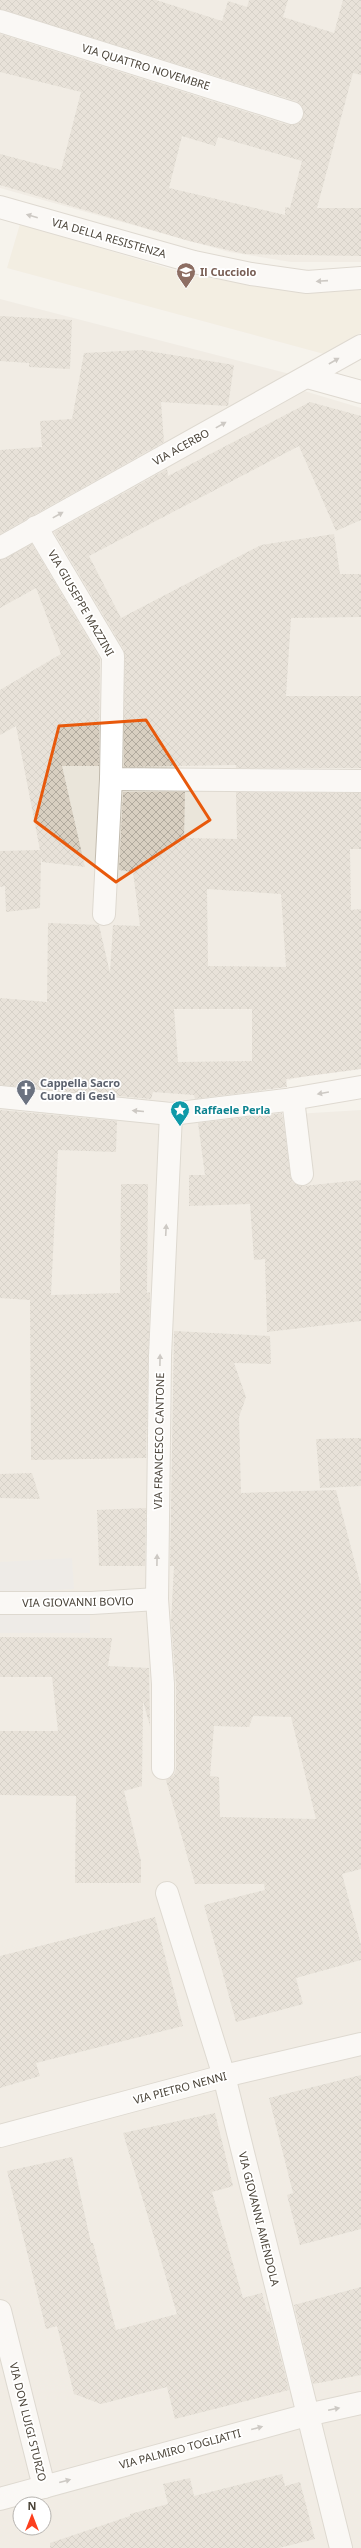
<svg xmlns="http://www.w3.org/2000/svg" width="361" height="2548" viewBox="0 0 361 2548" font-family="'Noto Sans',sans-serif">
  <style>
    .residential { fill: #eae5da; fill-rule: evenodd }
    .education { fill: #efe8d6 }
    .parking { fill: #e5e3e0 }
    .building { fill: url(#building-cross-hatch); fill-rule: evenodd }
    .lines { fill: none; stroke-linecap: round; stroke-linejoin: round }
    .minor-casing { stroke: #c2bbae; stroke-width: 24 }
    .minor { stroke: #fff; stroke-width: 22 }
    .oneway { fill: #9c9892 }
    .marked { fill: none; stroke: #e8590c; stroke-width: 3; stroke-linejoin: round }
    .labels { text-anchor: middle; stroke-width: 3.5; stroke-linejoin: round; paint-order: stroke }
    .street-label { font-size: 11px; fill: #4b4439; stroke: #fff }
    .education-label { font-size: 11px; font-weight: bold; fill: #785e54; stroke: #fff; text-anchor: start }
    .worship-label { font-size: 11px; font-weight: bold; fill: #5b616d; stroke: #fff; text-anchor: start }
    .culture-label { font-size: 11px; font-weight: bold; fill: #0d838f; stroke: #fff; text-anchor: start }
  </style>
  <defs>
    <pattern id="building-cross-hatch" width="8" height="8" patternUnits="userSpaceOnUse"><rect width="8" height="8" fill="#d8cfc1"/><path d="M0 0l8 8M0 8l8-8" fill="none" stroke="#b1aa9e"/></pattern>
  </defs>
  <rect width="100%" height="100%" fill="#f6f3ec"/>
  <!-- residential -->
  <g class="residential">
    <polygon points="0,0 361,0 361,262 291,262 229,252 0,188"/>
    <polygon points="0,299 290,374 0,541"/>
    <polygon points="301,390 361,408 361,1066 292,1079 259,1092 115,1107 0,1093 0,557"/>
    <path d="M0 1102 196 1120 361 1110V2548H0ZM20 2504H44V2528H20Z"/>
  </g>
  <!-- education -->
  <polygon class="education" points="20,224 194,276 289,289 361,289 361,333 324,354 7,268"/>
  <!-- parking -->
  <g class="parking">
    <polygon points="72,1558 74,1589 0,1593 0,1562"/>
    <rect x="0" y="1612" width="90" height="21"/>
  </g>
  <!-- building -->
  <g class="building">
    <path d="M0 0H156L222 21 228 1 247 7 249 0H288L283 17 334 33 343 0H361V75L353 73 317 208H361V256L245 254 189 241 0 185V154L61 170 81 92 0 72V34L288 125 300 122 304 111 296 101 0 9ZM182 136 215 146 218 137 302 161 290 208 285 207V215L169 188Z"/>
    <polygon points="0,316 72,320 70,369 29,367 29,363 0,361"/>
    <polygon points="142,350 234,365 228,406 161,402 164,442 0,534 0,450 42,447 40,421 72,419 84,353"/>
    <polygon points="310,402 361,416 361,520 336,531 299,446 89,556 121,618 261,545 334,534 340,574 361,574 361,617 291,618 286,696 361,696 361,768 236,768 236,765 124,767 124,650 54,532 167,469 168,476"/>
    <polygon points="32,544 100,659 99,766 62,766 85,867 42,862 41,857 40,908 6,912 5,886 0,887 0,851 40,850 16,726 0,735 0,690 61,654 36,588 0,608 0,560"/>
    <path d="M123 792H185L184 838 237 839 236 792 361 793V849H350L351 910 361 909V1069L286 1079 287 1087 195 1099 194 1095 153 1092 151 1099 0 1085V998L47 1002 48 923 99 925 110 973 113 925 140 926 133 872 119 870ZM207 889 281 894 286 967 208 966ZM174 1009H252V1061L178 1062Z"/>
    <polygon points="0,1110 117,1121 116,1152 58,1150 51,1295 120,1293 121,1184 148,1184 147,1293 150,1292 150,1296 146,1458 31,1460 30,1300 0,1298"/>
    <polygon points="282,1113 292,1182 303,1186 361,1180 361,1321 267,1332 265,1259 254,1260 250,1204 189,1206 189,1175 205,1175 198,1123"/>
    <path d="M174 1331 270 1336 271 1364 234 1363 246 1397 239 1417 241 1493 336 1490 361 1586V1869L342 1874 361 1945V1960L296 1978 303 2004 236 2022 204 1905 265 1890 264 1884H195L166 1780 174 1775 176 1768V1684L171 1622 174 1566H170ZM253 1716 291 1717 316 1819 220 1817 219 1777 210 1776 214 1726 249 1727Z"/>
    <polygon points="361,1438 361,1486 320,1488 316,1439"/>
    <polygon points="32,1473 40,1499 0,1498 0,1474"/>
    <polygon points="146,1508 145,1566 99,1566 97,1510"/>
    <polygon points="0,1637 112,1638 108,1666 149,1668 150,1726 143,1701 142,1786 124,1791 141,1861 141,1883 75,1883 76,1796 0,1795 0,1731 58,1731 52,1677 0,1677"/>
    <polygon points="155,1917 183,2026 36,2063 40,2076 0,2088 0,1956"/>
    <polygon points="361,2075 361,2229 300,2245 287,2195 293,2193 269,2098"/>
    <polygon points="215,2113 233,2186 212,2192 243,2298 262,2293 267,2312 269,2311 289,2390 175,2419 167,2387 101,2404 74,2394 57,2326 46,2329 7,2171 72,2157 91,2243 93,2243 116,2330 177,2314 123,2133"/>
    <polygon points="361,2287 361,2375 313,2384 294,2305"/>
    <polygon points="282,2474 285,2486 300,2482 315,2539 279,2548 50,2548 50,2543 130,2516 130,2514 168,2504 163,2484 190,2478 194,2496"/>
  </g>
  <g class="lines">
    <!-- minor casing -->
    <g class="minor-casing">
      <g id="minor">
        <polyline points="0,21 292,113"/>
        <polyline points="0,207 194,262 251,274 307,282 361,278"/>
        <polyline points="307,377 361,392"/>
        <polyline points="36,527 113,656 111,779 361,781"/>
        <polyline points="0,548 361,346"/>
        <polyline points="104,914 111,779"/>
        <polyline points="0,1097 171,1114 286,1100 361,1087"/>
        <polyline points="293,1099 302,1174"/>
        <polyline points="0,1603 92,1603 157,1599"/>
        <polyline points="163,1768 163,1684 157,1599 160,1356 171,1114"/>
        <polyline points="167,1893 224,2076 341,2548"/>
        <polyline points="0,2136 224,2076 361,2044"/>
        <polyline points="0,2311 44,2487"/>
        <polyline points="0,2499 307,2415 361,2403"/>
      </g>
    </g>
    <!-- minor -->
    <use href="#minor" class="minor"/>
  </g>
  <!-- one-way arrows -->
  <defs><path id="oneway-solid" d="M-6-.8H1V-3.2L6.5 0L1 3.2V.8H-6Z"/></defs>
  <g class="oneway">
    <use href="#oneway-solid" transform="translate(32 216) rotate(-164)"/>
    <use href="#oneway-solid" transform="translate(322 281) rotate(176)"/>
    <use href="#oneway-solid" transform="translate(334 361) rotate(-30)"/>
    <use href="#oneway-solid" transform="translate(221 425) rotate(-29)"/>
    <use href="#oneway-solid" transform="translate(58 515) rotate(-29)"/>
    <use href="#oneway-solid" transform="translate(323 1093) rotate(170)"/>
    <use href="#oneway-solid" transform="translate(138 1111) rotate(-175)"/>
    <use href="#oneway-solid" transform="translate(166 1230) rotate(-87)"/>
    <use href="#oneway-solid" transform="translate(160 1360) rotate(-89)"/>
    <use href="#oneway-solid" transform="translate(157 1560) rotate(-89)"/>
    <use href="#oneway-solid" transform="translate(334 2409) rotate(-12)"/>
    <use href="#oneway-solid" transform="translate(257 2428) rotate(-15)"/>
    <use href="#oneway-solid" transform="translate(65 2481) rotate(-15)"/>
  </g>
  <!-- marked area -->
  <path d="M0 0H361V2548H0ZM146 720 210 820 116 882 35 821 59 726Z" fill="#f6f3ec" fill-opacity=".55" fill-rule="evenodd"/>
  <path class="marked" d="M146 720 210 820 116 882 35 821 59 726Z"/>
  <!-- icons -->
  <defs>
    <g id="school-pin" transform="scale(1)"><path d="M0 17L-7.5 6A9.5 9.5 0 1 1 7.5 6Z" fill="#8d6e63" stroke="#fff"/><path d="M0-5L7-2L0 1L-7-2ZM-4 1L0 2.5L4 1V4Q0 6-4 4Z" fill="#fff"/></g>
    <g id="church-pin" transform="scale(1)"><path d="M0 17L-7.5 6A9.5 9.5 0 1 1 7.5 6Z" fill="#6b7280" stroke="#fff"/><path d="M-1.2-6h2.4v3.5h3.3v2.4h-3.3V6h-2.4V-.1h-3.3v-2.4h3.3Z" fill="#fff"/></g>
    <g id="sight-pin" transform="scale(1)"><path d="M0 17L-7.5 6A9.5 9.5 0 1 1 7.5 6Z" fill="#0f9aa8" stroke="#fff"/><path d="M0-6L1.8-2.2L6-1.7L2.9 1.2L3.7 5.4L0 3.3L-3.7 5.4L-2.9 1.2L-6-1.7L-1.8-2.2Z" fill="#fff"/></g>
  </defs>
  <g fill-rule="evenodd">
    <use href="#school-pin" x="186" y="272"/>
    <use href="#church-pin" x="26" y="1089"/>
    <use href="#sight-pin" x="180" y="1110"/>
  </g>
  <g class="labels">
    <!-- street labels -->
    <g class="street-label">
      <text transform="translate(146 67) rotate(17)" y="4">VIA QUATTRO NOVEMBRE</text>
      <text transform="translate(109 238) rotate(16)" y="4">VIA DELLA RESISTENZA</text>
      <text transform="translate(181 447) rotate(-29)" y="4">VIA ACERBO</text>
      <text transform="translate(81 603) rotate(60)" y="4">VIA GIUSEPPE MAZZINI</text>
      <text transform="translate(159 1441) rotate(-89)" y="4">VIA FRANCESCO CANTONE</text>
      <text transform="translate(78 1602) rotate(-1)" y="4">VIA GIOVANNI BOVIO</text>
      <text transform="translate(180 2088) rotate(-15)" y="4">VIA PIETRO NENNI</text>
      <text transform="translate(259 2219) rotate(76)" y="4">VIA GIOVANNI AMENDOLA</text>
      <text transform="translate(28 2422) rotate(76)" y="4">VIA DON LUIGI STURZO</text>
      <text transform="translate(180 2449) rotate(-15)" y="4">VIA PALMIRO TOGLIATTI</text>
    </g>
    <!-- education labels -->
    <g class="education-label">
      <text x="200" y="276">Il Cucciolo</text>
    </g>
    <!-- worship labels -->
    <g class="worship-label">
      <text x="40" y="1087">Cappella Sacro<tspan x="40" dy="13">Cuore di Gesù</tspan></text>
    </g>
    <!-- culture labels -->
    <g class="culture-label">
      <text x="194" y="1114">Raffaele Perla</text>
    </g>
  </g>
  <!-- north arrow -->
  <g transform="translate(32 2516)"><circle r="19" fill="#ffffff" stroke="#b7b4b0"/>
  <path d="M0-3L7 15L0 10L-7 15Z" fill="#fc3f1d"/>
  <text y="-6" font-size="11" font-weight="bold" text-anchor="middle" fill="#4b4439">N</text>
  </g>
</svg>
